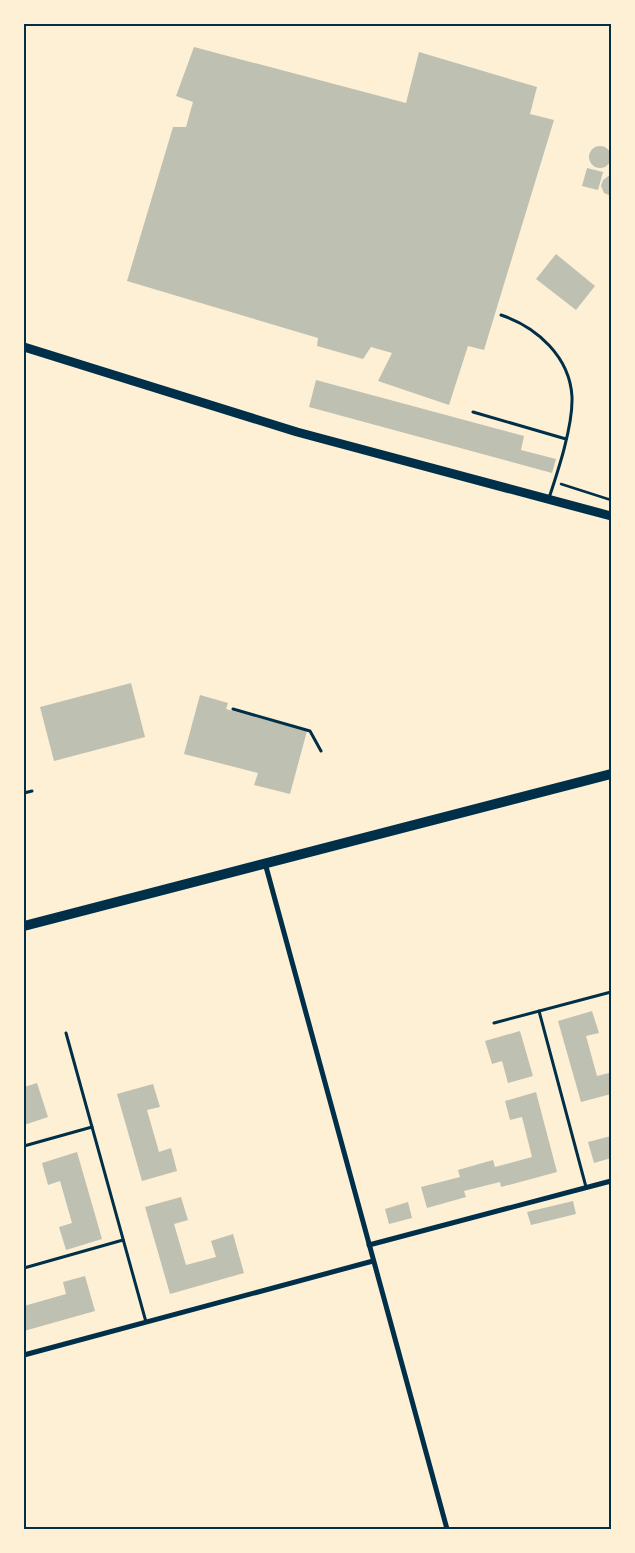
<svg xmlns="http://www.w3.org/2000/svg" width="635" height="1553" viewBox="0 0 635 1553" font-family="Commissioner,sans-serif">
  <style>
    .building { fill: #bec0b2 }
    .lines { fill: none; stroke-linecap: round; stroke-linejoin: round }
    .path { stroke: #003049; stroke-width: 2.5 }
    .service { stroke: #003049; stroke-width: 3 }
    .minor { stroke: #003049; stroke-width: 5 }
    .secondary { stroke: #003049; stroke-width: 9 }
    .primary { stroke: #003049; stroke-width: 10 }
    .neatline { fill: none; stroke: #003049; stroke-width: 2 }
  </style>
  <rect width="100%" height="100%" fill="#fdf0d5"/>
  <!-- building -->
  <g class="building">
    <polygon points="194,47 406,103 419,52 537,87 530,114 554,120 484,350 468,346 449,405 378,381 392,353 371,347 363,359 317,346 318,338 127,281 173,127 186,127 193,102 176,96"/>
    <circle cx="600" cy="157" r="11"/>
    <polygon points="587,168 603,172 598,190 582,186"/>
    <polygon points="611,174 611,196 604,193 601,186 603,180"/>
    <polygon points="556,254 595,286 576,310 536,279"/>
    <polygon points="316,380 524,436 521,450 556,459 552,473 309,407"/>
    <polygon points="131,683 145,737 54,761 40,707"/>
    <polygon points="200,695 228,703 226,709 307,731 290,794 254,785 258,773 184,754"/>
    <polygon points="592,1011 599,1033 586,1036 597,1076 609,1073 611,1094 581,1102 558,1021"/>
    <polygon points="520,1031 533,1076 508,1083 502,1061 492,1064 485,1041"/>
    <polygon points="37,1083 48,1117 24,1125 24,1087"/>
    <polygon points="153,1084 160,1107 147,1110 159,1152 171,1148 177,1171 142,1181 117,1094"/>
    <polygon points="536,1092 557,1172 501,1187 500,1182 464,1191 466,1197 427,1208 421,1187 460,1177 458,1170 493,1160 495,1167 532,1157 522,1117 510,1120 505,1101"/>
    <polygon points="611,1136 611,1158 594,1163 588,1142"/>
    <polygon points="77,1152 102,1239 66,1250 59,1227 72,1223 60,1181 48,1185 42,1163"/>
    <polygon points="181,1197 188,1220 174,1224 186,1265 216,1257 211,1241 233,1234 244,1273 170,1294 145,1207"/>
    <polygon points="573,1201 576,1214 531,1225 527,1212"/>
    <polygon points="408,1202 412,1218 389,1224 385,1209"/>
    <polygon points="85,1276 95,1311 24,1331 24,1306 66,1294 63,1282"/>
  </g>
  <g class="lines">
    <!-- path -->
    <polyline class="path" points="561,484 611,500"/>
    <!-- service -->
    <g class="service">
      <path d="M501 315C537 327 570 357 572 397 573 426 558 471 549 498"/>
      <polyline points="473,412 566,439"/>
      <polyline points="233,709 310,731 321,751"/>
      <polyline points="24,793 32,791"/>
      <polyline points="539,1011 586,1187"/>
      <polyline points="494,1023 611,992"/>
      <polyline points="66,1033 146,1322"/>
      <polyline points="24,1146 92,1127"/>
      <polyline points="24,1268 123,1240"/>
    </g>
    <!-- minor -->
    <g class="minor">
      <polyline points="265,863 447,1529"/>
      <polyline points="369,1245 611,1181"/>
      <polyline points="24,1355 373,1261"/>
    </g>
    <!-- secondary -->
    <polyline class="secondary" points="24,347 297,432 611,516"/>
    <!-- primary -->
    <polyline class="primary" points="24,926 611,774"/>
  </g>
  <!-- border -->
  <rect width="635" height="1553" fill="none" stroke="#fdf0d5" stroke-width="50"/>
  <rect x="25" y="25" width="585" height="1503" class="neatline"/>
</svg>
